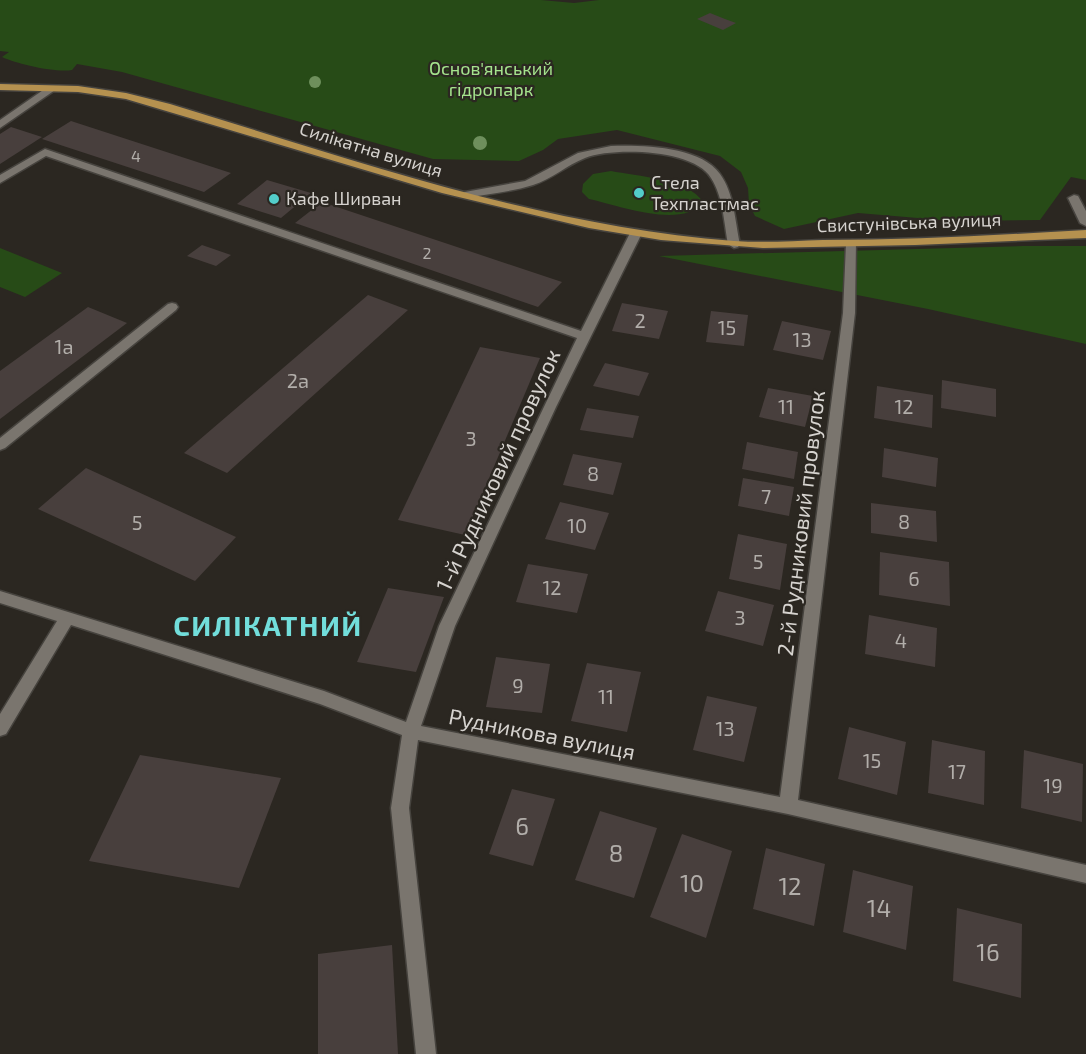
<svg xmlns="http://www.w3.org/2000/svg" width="1086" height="1054" viewBox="0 0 1086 1054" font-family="'Exo 2',sans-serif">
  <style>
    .green { fill: #274b17 }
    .building { fill: #483f3d }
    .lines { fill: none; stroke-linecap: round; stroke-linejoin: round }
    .minor-casing { stroke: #46433e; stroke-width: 3 }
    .major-casing { stroke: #46433e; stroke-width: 3 }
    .minor { fill: #7a756e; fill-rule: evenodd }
    .major { fill: #b5914f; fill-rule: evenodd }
    .tree { fill: #6e8f5c }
    .poi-dot { fill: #53cdca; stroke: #2b2721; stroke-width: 2 }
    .labels { text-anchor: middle; stroke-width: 4.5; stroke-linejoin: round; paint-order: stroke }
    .far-number-label { font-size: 16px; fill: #b2aeaa }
    .far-park-label { font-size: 18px; fill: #a5e48d; stroke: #2b2721 }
    .far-street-label { font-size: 18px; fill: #d6d3cf; stroke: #2b2721 }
    .far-poi-label { font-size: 18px; fill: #d6d3cf; stroke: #2b2721; text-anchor: start }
    .number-label { font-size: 20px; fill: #b2aeaa }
    .street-label { font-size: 22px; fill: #d6d3cf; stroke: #2b2721 }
    .near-number-label { font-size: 24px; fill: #b2aeaa }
    .district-label { font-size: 28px; font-weight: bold; letter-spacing: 1.5px; fill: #72dedb; stroke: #2b2721 }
  </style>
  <rect width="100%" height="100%" fill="#2b2721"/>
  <!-- green -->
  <g class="green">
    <path d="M0 0H541L574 3 599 0H1086V180L1071 177 1040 220 954 221 858 213 784 229 755 216 749 204 748 188 741 172 720 156 617 130 558 139 543 150 519 161 433 159 122 72 77 64 72 70C56 73 17 64 2 57L9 52 0 51Z"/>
    <path d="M611 171C636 176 689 179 703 202 682 230 618 205 589 199L582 192 583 184 593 174Z"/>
    <polygon points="1023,246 1086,246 1086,344 928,309 659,256"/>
    <polygon points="0,248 62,273 25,297 0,287"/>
  </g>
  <!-- building -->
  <g class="building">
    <polygon points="710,13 725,19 736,23 723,30 697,19"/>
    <polygon points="71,121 231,173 204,192 42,139"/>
    <polygon points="11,127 42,137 0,164 0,134"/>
    <polygon points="267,180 311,193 281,218 237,204"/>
    <polygon points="322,202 562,282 538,307 295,223"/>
    <polygon points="202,245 231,255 216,266 187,256"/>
    <polygon points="368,295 408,310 227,473 184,453"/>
    <polygon points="622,303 668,311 659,339 612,331"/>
    <polygon points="88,307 127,323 0,419 0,371"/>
    <polygon points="711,311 748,315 744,346 706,342"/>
    <polygon points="782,321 831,331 823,360 773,350"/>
    <polygon points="480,347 540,358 465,535 398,520"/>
    <polygon points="605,363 649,373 639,396 593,386"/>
    <polygon points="942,380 996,389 996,417 941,408"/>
    <polygon points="877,386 933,395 932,428 874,418"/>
    <polygon points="768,388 813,396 805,427 759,417"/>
    <polygon points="587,408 639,416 633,438 580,430"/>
    <polygon points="747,442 798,452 794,479 742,469"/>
    <polygon points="884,448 938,458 936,487 882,477"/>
    <polygon points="573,454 622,463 613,495 563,485"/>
    <polygon points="86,468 236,537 195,581 38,509"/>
    <polygon points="743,478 794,487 789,516 738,506"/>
    <polygon points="560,502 609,513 595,550 545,539"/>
    <polygon points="871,503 936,511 937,542 871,533"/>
    <polygon points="738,534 787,544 780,590 729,579"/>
    <polygon points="880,552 949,562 950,606 879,595"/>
    <polygon points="528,564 588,574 577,613 516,602"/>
    <polygon points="388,588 444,597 416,672 357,662"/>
    <polygon points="718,591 774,605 763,646 705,631"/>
    <polygon points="869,615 937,628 935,667 865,654"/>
    <polygon points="496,657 550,664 542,713 486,707"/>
    <polygon points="587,663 641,672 627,732 571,721"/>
    <polygon points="707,696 757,707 744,762 693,750"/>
    <polygon points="849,727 906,742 897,795 838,779"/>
    <polygon points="932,740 985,751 984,805 928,793"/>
    <polygon points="1024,750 1083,764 1082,822 1021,808"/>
    <polygon points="140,755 281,778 239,888 89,861"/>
    <polygon points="512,789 555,799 533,866 489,854"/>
    <polygon points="600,811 657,828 634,898 575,880"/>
    <polygon points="682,834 732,851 706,938 650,917"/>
    <polygon points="766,848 825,864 814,926 753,909"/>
    <polygon points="853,870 913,886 906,950 843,932"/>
    <polygon points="957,908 1022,924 1021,998 953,981"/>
    <polygon points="392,945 398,1054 318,1054 318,954"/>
  </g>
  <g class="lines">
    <!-- minor casing -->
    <g class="minor-casing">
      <g id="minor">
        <polygon points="49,86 58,88 0,128 0,120"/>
        <path d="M611 146C642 145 700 146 720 174 734 193 735 221 740 244L738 247 734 248 728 244C724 223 723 196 711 178 694 149 613 147 585 158 567 165 552 179 533 185 511 192 487 194 465 198L459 195 465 192 525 181 578 153Z"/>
        <polygon points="45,149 581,331 630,233 636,230 640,231 642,233 556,407 455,626 421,726 780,797 843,313 846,244 852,240 856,241 855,313 798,800 1086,865 1086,883 788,814 418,740 409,808 436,1054 416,1054 391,808 402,735 320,704 71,625 6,734 0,736 0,714 57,621 0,603 0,591 324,691 406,722 439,626 577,338 46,156 0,183 0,175"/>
        <polygon points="1074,195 1078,196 1086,211 1086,226 1080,223 1068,198"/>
        <polygon points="172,303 176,304 178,307 176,310 5,448 0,450 0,438 168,304"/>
      </g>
    </g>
    <!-- major casing -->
    <g class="major-casing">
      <path id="major" d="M0 84 78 86 126 93 170 104C355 160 540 226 734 241 764 243 794 241 823 240 911 240 998 235 1086 230V238L915 245 763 248 661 240 589 228 442 193 126 99 78 92 0 90Z"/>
    </g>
    <!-- minor -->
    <use href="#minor" class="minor"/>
    <!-- major -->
    <use href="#major" class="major"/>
  </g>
  <!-- trees -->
  <g class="tree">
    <circle cx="315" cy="82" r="6"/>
    <circle cx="480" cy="143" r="7"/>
  </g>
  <!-- markers -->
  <g class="poi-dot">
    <circle cx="639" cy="193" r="6"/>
    <circle cx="274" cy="199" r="6"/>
  </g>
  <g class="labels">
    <!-- far-number labels -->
    <g class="far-number-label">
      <text x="136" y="162">4</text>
      <text x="427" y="259">2</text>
    </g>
    <!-- far-park labels -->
    <g class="far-park-label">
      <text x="491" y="75">Основ'янський<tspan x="491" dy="21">гідропарк</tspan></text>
    </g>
    <!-- far-street labels -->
    <g class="far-street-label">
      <text transform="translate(371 150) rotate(17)" y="6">Силікатна вулиця</text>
      <text transform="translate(909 223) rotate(-2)" y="6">Свистунівська вулиця</text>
    </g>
    <!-- far-poi labels -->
    <g class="far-poi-label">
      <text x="651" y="189">Стела<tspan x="651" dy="21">Техпластмас</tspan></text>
      <text x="286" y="205">Кафе Ширван</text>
    </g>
    <!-- number labels -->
    <g class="number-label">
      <text x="640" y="328">2</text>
      <text x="727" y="335">15</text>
      <text x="802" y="347">13</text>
      <text x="64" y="354">1а</text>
      <text x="298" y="388">2а</text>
      <text x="786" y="414">11</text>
      <text x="904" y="414">12</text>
      <text x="471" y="446">3</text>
      <text x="593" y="481">8</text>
      <text x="766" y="504">7</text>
      <text x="904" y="529">8</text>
      <text x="137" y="530">5</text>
      <text x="577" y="533">10</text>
      <text x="758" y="569">5</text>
      <text x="914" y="586">6</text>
      <text x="552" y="595">12</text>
      <text x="740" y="625">3</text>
      <text x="901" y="648">4</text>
      <text x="518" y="693">9</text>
      <text x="606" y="704">11</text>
      <text x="725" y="736">13</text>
      <text x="872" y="768">15</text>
      <text x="957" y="779">17</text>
      <text x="1053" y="793">19</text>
    </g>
    <!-- street labels -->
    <g class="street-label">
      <text transform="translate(498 470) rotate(-65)" y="8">1-й Рудниковий провулок</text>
      <text transform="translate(801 523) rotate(-83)" y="8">2-й Рудниковий провулок</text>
      <text transform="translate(542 734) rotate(11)" y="8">Рудникова вулиця</text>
    </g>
    <!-- near-number labels -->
    <g class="near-number-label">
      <text x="522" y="835">6</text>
      <text x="616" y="862">8</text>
      <text x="692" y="892">10</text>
      <text x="790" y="895">12</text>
      <text x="879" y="917">14</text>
      <text x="988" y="961">16</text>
    </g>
    <!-- district labels -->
    <g class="district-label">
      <text x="268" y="636">СИЛІКАТНИЙ</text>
    </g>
  </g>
</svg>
